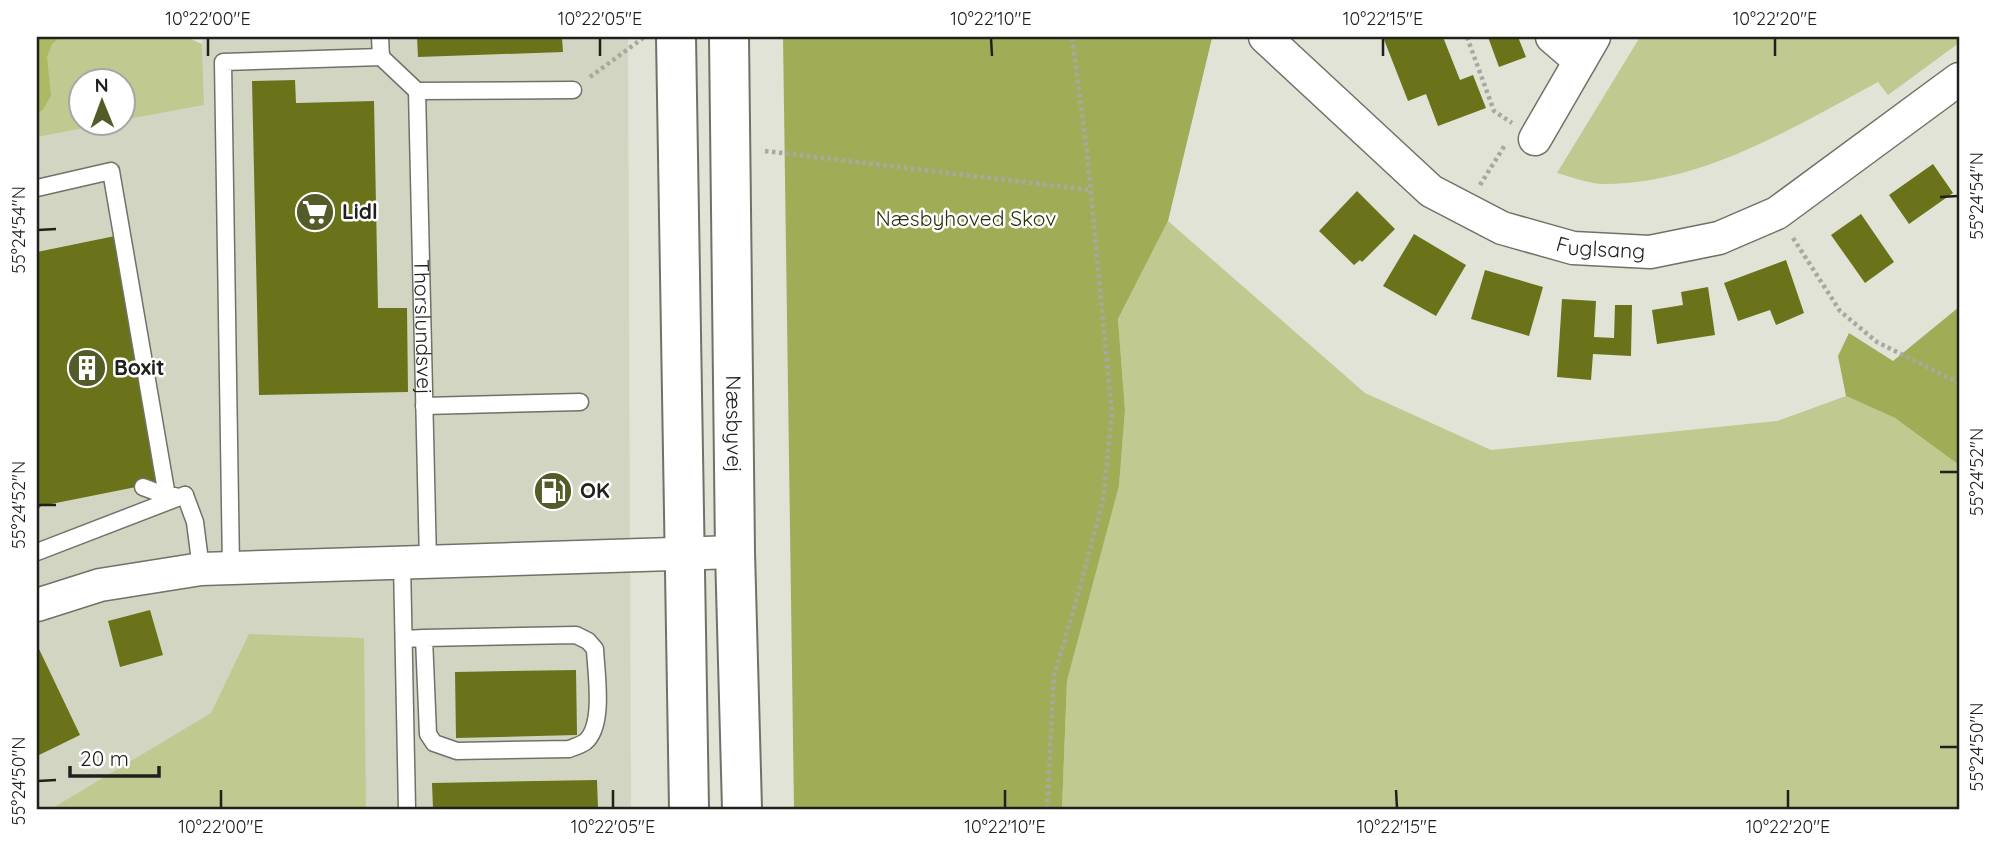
<svg xmlns="http://www.w3.org/2000/svg" width="1996" height="846" viewBox="0 0 1996 846" font-family="Quicksand,sans-serif">
  <style>
    .built { fill: #d3d5c3 }
    .green { fill: #c0c990 }
    .forest { fill: #a1ac57 }
    .water { fill: #aeb964 }
    .building { fill: #6a7319 }
    .lines { fill: none; stroke-linecap: round; stroke-linejoin: round }
    .service-casing { stroke: #707267; stroke-width: 19 }
    .minor-casing { stroke: #707267; stroke-width: 35 }
    .tertiary-casing { stroke: #707267; stroke-width: 42 }
    .path { stroke: #a7a99f; stroke-width: 4.5; stroke-dasharray: 3.5 3.5; stroke-linecap: butt }
    .service { stroke: #fff; stroke-width: 16 }
    .minor { stroke: #fff; stroke-width: 32 }
    .tertiary { stroke: #fff; stroke-width: 38 }
    .ticks { fill: none; stroke: #20211d; stroke-width: 2.5 }
    .labels { text-anchor: middle; stroke-width: 5; stroke-linejoin: round; paint-order: stroke }
    .poi-label { font-size: 21px; font-weight: bold; fill: #20211d; stroke: #fff; text-anchor: start }
    .park-label { font-size: 21px; fill: #2a2e09; stroke: #fff }
    .street-label { font-size: 21px; fill: #20211d; stroke: #fff }
    .neatline { fill: none; stroke: #20211d; stroke-width: 2.5 }
    .ticks-label { font-size: 18px; text-anchor: middle; fill: #20211d }
  </style>
  <rect width="100%" height="100%" fill="#e1e3d7"/>
  <!-- built -->
  <polygon class="built" points="202,37 628,37 631,809 37,809 37,137 111,123 122,122 123,120 203,105"/>
  <!-- green -->
  <g class="green">
    <polygon points="37,37 186,37 202,44 204,105 123,120 122,80 80,80 80,122 111,123 37,137"/>
    <path d="M1640 37H1959V43L1888 95 1878 82C1794 127 1702 184 1604 184 1589 184 1572 177 1557 173Z"/>
    <polygon points="1168,221 1365,393 1491,450 1777,421 1846,396 1895,418 1959,465 1959,809 1062,809 1067,681 1119,486 1125,410 1118,319"/>
    <polygon points="249,634 364,638 366,809 51,809 211,713"/>
  </g>
  <!-- forest -->
  <g class="forest">
    <polygon points="783,37 1212,38 1168,221 1118,319 1125,410 1119,486 1067,681 1062,809 794,809"/>
    <polygon points="1959,307 1959,465 1895,418 1846,396 1838,356 1849,333 1893,361"/>
  </g>
  <!-- water -->
  <polygon class="water" points="37,37 60,37 52,44 47,57 51,96 42,111 37,112"/>
  <!-- building -->
  <g class="building">
    <polygon points="417,37 562,37 563,52 418,57"/>
    <polygon points="1383,37 1443,37 1460,80 1473,75 1486,108 1438,126 1426,94 1408,101"/>
    <polygon points="1488,37 1518,37 1526,57 1499,67"/>
    <polygon points="295,80 296,103 374,101 378,308 407,308 408,392 259,395 252,81"/>
    <polygon points="1933,164 1953,193 1909,224 1889,195"/>
    <polygon points="1357,191 1395,229 1362,262 1360,260 1354,265 1319,231"/>
    <polygon points="1861,214 1894,262 1865,283 1831,235"/>
    <polygon points="1414,234 1466,265 1436,316 1383,286"/>
    <polygon points="115,236 156,483 41,506 37,511 37,252"/>
    <polygon points="1786,260 1804,313 1776,325 1770,310 1738,321 1724,283"/>
    <polygon points="1485,270 1543,287 1529,336 1471,319"/>
    <polygon points="1708,287 1715,335 1657,344 1652,310 1683,305 1681,292"/>
    <polygon points="1562,299 1596,301 1594,337 1614,338 1615,305 1632,305 1631,356 1593,354 1591,380 1557,377"/>
    <polygon points="150,610 163,655 120,667 108,621"/>
    <polygon points="39,649 80,735 37,756 37,650"/>
    <polygon points="576,670 577,735 456,738 455,672"/>
    <polygon points="597,780 598,809 433,809 432,783"/>
  </g>
  <g class="lines">
    <!-- service casing -->
    <g class="service-casing">
      <g id="service">
        <polyline points="380,37 381,57"/>
        <path id="s1" d="M417 91 428 562"/>
        <polyline points="37,188 111,171 167,496"/>
        <polyline points="424,406 580,402"/>
        <polyline points="143,487 167,496 175,496"/>
        <polyline points="185,495 195,522 201,569"/>
        <polyline points="37,552 185,495"/>
        <polyline points="402,563 407,809"/>
        <polyline points="231,567 223,62 381,57 417,91 573,90"/>
        <path d="M404 639 424 638 576 635 588 641 595 649C596 673 605 726 585 742 581 745 574 747 569 749L457 751 434 743 428 734 424 638"/>
      </g>
    </g>
    <!-- minor casing -->
    <g class="minor-casing">
      <g id="minor">
        <path id="s2" d="M1265 37 1431 191 1502 228 1573 248 1650 252 1719 238 1777 213 1959 79"/>
        <polyline points="1552,37 1580,61"/>
        <polyline points="1535,139 1594,37"/>
        <polyline points="37,605 100,585 201,569 735,552"/>
      </g>
    </g>
    <!-- tertiary casing -->
    <g class="tertiary-casing">
      <g id="tertiary">
        <polyline points="676,37 689,809"/>
        <path id="s3" d="M729 37 735 552 742 809"/>
      </g>
    </g>
    <!-- path -->
    <g class="path">
      <polyline points="1467,37 1494,111 1512,123"/>
      <polyline points="590,77 643,38"/>
      <polyline points="765,151 1090,190"/>
      <polyline points="1480,185 1505,145"/>
      <polyline points="1793,238 1840,311 1877,342 1959,383"/>
      <polyline points="1047,809 1054,676 1078,595 1103,500 1112,414 1087,152 1072,37"/>
    </g>
    <!-- service -->
    <use href="#service" class="service"/>
    <!-- minor -->
    <use href="#minor" class="minor"/>
    <!-- tertiary -->
    <use href="#tertiary" class="tertiary"/>
  </g>
  <!-- ticks -->
  <path class="ticks" d="M208 38V56M600 38V56M991 38 992 56M1383 38V56M1775 38V56M1940 197 1958 196M38 230 56 229M1940 472H1958M38 505H56M1940 747H1958M38 781 56 780M221 790V808M613 790V808M1005 790V808M1396 790 1397 808M1788 790V808"/>
  <!-- icons -->
  <defs>
    <g id="supermarket-disc" transform="scale(2.0125)"><circle r="9.5" fill="#545b29" stroke="#fff"/><path d="M-6-5.5h2.5l.6 2H6L4.5 2H-2.5L-4.4-4H-6ZM-1.5 3.2a1.3 1.3 0 1 0 .1 0ZM3 3.2a1.3 1.3 0 1 0 .1 0Z" fill="#fff"/></g>
    <g id="building-disc" transform="scale(2.0125)"><circle r="9.5" fill="#545b29" stroke="#fff"/><path d="M-4-6H4V6H1V3H-1V6H-4ZM-2.5-4.3h1.7v1.8h-1.7ZM.8-4.3h1.7v1.8H.8ZM-2.5-1h1.7V.8h-1.7ZM.8-1h1.7V.8H.8Z" fill="#fff"/></g>
    <g id="fuel-disc" transform="scale(2.0125)"><circle r="9.5" fill="#545b29" stroke="#fff"/><path d="M-5.5-6h7V0h2V4h1.3V-2.5L3-4.5l.8-.8L6-3V5H2.5V1h-1V6h-7ZM-4.2-4.7v3.2H.2V-4.7Z" fill="#fff"/></g>
  </defs>
  <g fill-rule="evenodd">
    <use href="#supermarket-disc" x="315" y="212"/>
    <use href="#building-disc" x="87" y="368"/>
    <use href="#fuel-disc" x="553" y="491"/>
  </g>
  <g class="labels">
    <!-- poi labels -->
    <g class="poi-label">
      <text x="342" y="219">Lidl</text>
      <text x="114" y="375">Boxit</text>
      <text x="580" y="498">OK</text>
    </g>
    <!-- park labels -->
    <g class="park-label">
      <text x="966" y="226">Næsbyhoved Skov</text>
    </g>
    <!-- street labels -->
    <g class="street-label">
      <text dy="7" stroke="none"><textPath href="#s2" startOffset="408">Fuglsang</textPath></text>
      <text dy="7" stroke="none"><textPath href="#s1" startOffset="236">Thorslundsvej</textPath></text>
      <text dy="7" stroke="none"><textPath href="#s3" startOffset="387">Næsbyvej</textPath></text>
    </g>
  </g>
  <!-- border -->
  <rect width="1996" height="846" fill="none" stroke="#ffffff" stroke-width="77"/>
  <!-- north arrow -->
  <g transform="translate(102 102) rotate(359)"><circle r="33" fill="#ffffff" stroke="#a6a6a5" stroke-width="2"/>
  <path d="M0-5L12 26L0 18L-12 26Z" fill="#545b29"/>
  <text y="-10" font-size="19" font-weight="bold" text-anchor="middle" fill="#20211d">N</text>
  </g>
  <!-- scale -->
  <path d="M70 766v10h89v-10" fill="none" stroke="#20211d" stroke-width="3.5"/>
  <text x="80" y="766" font-size="21" fill="#20211d" stroke="#ffffff" stroke-width="5" paint-order="stroke">20 m</text>
  <rect x="38" y="38" width="1920" height="770" class="neatline"/>
  <g class="ticks-label">
    <text x="208" y="25">10°22'00"E</text>
    <text x="600" y="25">10°22'05"E</text>
    <text x="991" y="25">10°22'10"E</text>
    <text x="1383" y="25">10°22'15"E</text>
    <text x="1775" y="25">10°22'20"E</text>
    <text transform="translate(1977 196) rotate(-90)" y="6">55°24'54"N</text>
    <text transform="translate(19 230) rotate(-90)" y="6">55°24'54"N</text>
    <text transform="translate(1977 472) rotate(-90)" y="6">55°24'52"N</text>
    <text transform="translate(19 505) rotate(-90)" y="6">55°24'52"N</text>
    <text transform="translate(1977 747) rotate(-90)" y="6">55°24'50"N</text>
    <text transform="translate(19 781) rotate(-90)" y="6">55°24'50"N</text>
    <text x="221" y="833">10°22'00"E</text>
    <text x="613" y="833">10°22'05"E</text>
    <text x="1005" y="833">10°22'10"E</text>
    <text x="1397" y="833">10°22'15"E</text>
    <text x="1788" y="833">10°22'20"E</text>
  </g>
</svg>
